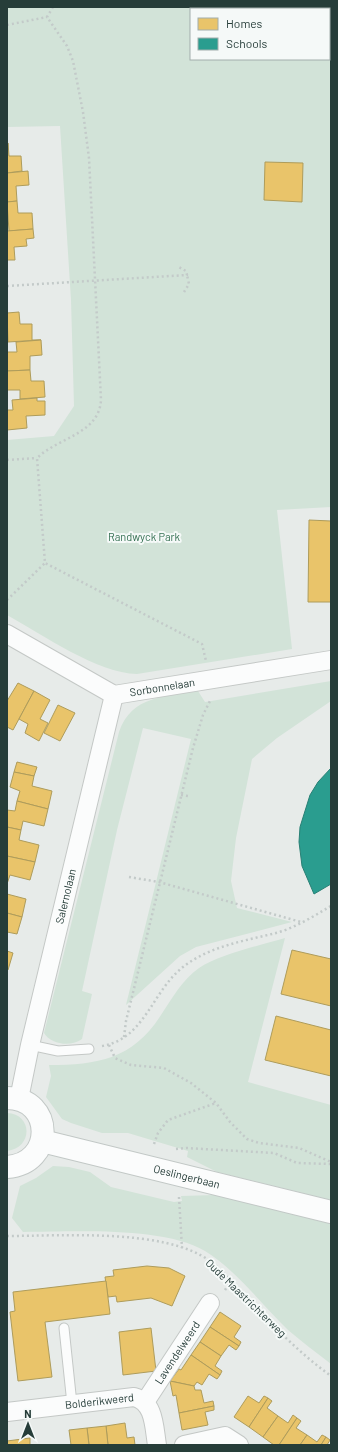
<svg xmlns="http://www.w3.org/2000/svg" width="338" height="1452" viewBox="0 0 338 1452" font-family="Barlow,sans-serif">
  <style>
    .green { fill: #d2e3d8; fill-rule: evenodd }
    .homes { fill: #e9c46a; stroke: #ae9c5b }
    .schools { fill: #2a9d8f; stroke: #298075 }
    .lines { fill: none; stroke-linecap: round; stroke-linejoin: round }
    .service-casing { stroke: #c4c8c6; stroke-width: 11 }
    .minor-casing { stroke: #c4c8c6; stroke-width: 20 }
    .secondary-casing { stroke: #c2c8c6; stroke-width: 24 }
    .path { stroke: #c3cac9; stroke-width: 2.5; stroke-dasharray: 2 3; stroke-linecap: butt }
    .service { stroke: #fbfcfc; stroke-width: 9 }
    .minor { stroke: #fbfcfc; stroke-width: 18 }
    .secondary { stroke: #fbfcfc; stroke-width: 22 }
    .labels { text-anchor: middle; stroke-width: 4; stroke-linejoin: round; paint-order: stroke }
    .park-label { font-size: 11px; fill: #347052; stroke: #f5f9f8 }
    .street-label { font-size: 11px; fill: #263d39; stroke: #f5f9f8 }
  </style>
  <rect width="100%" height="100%" fill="#e7ebe9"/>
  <!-- green -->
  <g class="green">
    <path d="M7 7H331V507L277 510 292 649 137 674C97 673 43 635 7 615V440L54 436 74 406 71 300 60 126 7 127ZM191 9H329V59H191Z"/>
    <path d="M331 681V701L277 738 252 759 236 838 231 881 237 908 292 922 196 947 180 956 126 1005 191 739 143 728 117 830 82 991 92 994 82 1039C72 1047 51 1045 44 1033L119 732C132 695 165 697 198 691L205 702Z"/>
    <path d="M285 938 248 1082 331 1105V1200L217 1172 187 1157 188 1151 128 1133H102L71 1123 62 1119 46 1097 51 1076 49 1065C98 1065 133 1059 161 1015 173 997 182 980 199 968 218 955 261 945 285 938Z"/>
    <path d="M7 1113C33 1114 33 1148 7 1151Z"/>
    <path d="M53 1166 69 1167 90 1172 111 1187 174 1202 182 1201 181 1196 215 1195 331 1224V1364C317 1353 302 1342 288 1330 263 1306 235 1269 205 1251 162 1226 73 1232 23 1232L12 1218 20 1186 36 1178Z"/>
  </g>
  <!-- homes -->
  <g class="homes">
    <polygon points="8,143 9,156 21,156 22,171 7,173"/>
    <polygon points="265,162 303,163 302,202 264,200"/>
    <polygon points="28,171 29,185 16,186 17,201 7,202 7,173"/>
    <polygon points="17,201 18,213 32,213 33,229 9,231 7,202"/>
    <polygon points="33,229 34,238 26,239 27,246 14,247 15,260 7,260 7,231"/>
    <polygon points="19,312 20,324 32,324 32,340 41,340 8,342 7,313"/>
    <polygon points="41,340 42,355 30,356 30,370 7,371 7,352 17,352 16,342"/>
    <polygon points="30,370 31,381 44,381 45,397 20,399 20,390 7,390 7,371"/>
    <polygon points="37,398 37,401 45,401 45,415 26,416 27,428 7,430 7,410 13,410 12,400"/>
    <polygon points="309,520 331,521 331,602 308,602"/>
    <polygon points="18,683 34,691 13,730 7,727 7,701"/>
    <polygon points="34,691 50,700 40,719 48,723 39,741 25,733 28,724 19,719"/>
    <polygon points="58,705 75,713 60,741 44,733"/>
    <polygon points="17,762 37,767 34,776 14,772"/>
    <polygon points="14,772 34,776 32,786 52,791 48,809 17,801 20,791 10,787"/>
    <polygon points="17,801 48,809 44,826 23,821 21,830 7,827 7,810 15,811"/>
    <polygon points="7,827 21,830 19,840 39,845 35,862 7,856"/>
    <polygon points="7,856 35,862 30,880 10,875 7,884"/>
    <polygon points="7,894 26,899 22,917 7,913"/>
    <polygon points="7,913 22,917 17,934 7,932"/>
    <polygon points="292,950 331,959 331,1006 281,994"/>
    <polygon points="7,951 13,953 8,970 7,970"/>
    <polygon points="276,1016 331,1030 331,1076 265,1060"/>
    <polygon points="147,1266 169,1268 185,1276 172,1306 151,1298 117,1302 116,1296 108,1297 105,1277 114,1276 113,1270"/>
    <polygon points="106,1281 110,1314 45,1322 52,1377 18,1381 10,1312 15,1311 13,1292"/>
    <polygon points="220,1312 241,1326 234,1337 241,1342 239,1346 210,1327"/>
    <polygon points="210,1327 239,1346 236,1350 229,1345 221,1356 200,1342"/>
    <polygon points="151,1328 156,1371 123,1375 119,1332"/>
    <polygon points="200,1342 221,1356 215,1366 222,1371 220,1375 191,1355"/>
    <polygon points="191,1355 220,1375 217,1379 209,1374 202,1385 197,1382 194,1386 170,1381 179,1369 181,1370"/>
    <polygon points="170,1381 194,1386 195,1390 201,1390 204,1403 213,1401 214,1406 179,1413 176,1395 173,1396"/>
    <polygon points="248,1396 259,1403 264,1396 268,1398 249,1427 234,1417"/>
    <polygon points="268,1398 272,1401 267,1408 278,1416 263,1437 249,1427"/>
    <polygon points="214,1406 214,1410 205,1412 208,1425 182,1430 179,1413"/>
    <polygon points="293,1415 297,1418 279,1445 274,1445 263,1437 278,1416 288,1423"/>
    <polygon points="297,1418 301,1421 296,1428 307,1435 300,1445 279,1445"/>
    <polygon points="125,1423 127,1438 134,1437 135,1445 108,1445 106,1426"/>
    <polygon points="106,1426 108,1445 89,1445 87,1428"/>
    <polygon points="87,1428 89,1445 71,1445 69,1430"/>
    <polygon points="307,1435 317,1442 322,1435 326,1437 321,1445 300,1445"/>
    <polygon points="326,1437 330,1440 327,1445 321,1445"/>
    <polygon points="30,1438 30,1445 7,1445 7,1441"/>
  </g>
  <!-- schools -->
  <polygon class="schools" points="331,768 331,884 314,894 302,866 299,842 300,827 310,795 318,782"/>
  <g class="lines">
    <!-- service casing -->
    <g class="service-casing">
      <g id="service">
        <polyline points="30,1045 58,1051 89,1049"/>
        <polyline points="64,1328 72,1404"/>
      </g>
    </g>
    <!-- minor casing -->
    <g class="minor-casing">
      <g id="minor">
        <path id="s1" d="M7 634 114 695 331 660"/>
        <path id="s2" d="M19 1099 30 1045 114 695"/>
        <path id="s3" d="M145 1402 210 1303"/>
        <path id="s4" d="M7 1412 134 1397C155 1402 154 1428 157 1445"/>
        <polyline points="184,1445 225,1436 239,1445"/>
      </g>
    </g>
    <!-- secondary casing -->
    <g class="secondary-casing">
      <g id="secondary">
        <path d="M7 1098C54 1098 55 1164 7 1167"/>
        <path id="s5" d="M42 1141 331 1212"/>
      </g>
    </g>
    <!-- path -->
    <g class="path">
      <path d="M53 7 47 17 67 46 73 61 83 112 89 158 101 400C99 434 59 437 37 458L45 563 202 644 206 661"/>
      <polyline points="7,25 47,17"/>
      <polyline points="7,286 187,275 186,271 177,266"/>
      <polyline points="184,292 189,284 187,275"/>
      <polyline points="7,460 37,458"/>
      <polyline points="7,600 45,563"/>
      <polyline points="181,795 188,796"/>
      <polyline points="129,877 159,882 301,922"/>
      <polyline points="124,1037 126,1021 193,748 203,715 211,699"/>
      <polyline points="109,1045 115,1058 131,1065 164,1068 191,1083 216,1103 230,1122 247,1139 259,1143 299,1148 331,1162"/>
      <path d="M102 1046C145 1039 152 991 183 967 210 946 244 941 276 933 295 928 314 916 331 906"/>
      <polyline points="154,1144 158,1133 168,1120 216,1103"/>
      <polyline points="176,1149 186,1148 274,1153 297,1163 331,1164"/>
      <polyline points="179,1197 182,1248"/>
      <path d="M7 1236C62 1236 165 1228 210 1261 225 1272 237 1289 250 1302 275 1328 302 1355 331 1376"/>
      <polyline points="225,1290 230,1282"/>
    </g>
    <!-- service -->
    <use href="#service" class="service"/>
    <!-- minor -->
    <use href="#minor" class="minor"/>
    <!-- secondary -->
    <use href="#secondary" class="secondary"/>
  </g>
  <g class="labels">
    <!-- park labels -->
    <g class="park-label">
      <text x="144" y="541">Randwyck Park</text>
    </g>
    <!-- street labels -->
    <g class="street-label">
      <text dy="4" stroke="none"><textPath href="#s1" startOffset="172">Sorbonnelaan</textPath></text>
      <text dy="4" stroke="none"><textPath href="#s2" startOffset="208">Salernolaan</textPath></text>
      <text dy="4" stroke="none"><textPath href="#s5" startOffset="149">Oeslingerbaan</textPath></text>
      <text transform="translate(246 1298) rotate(44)" y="4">Oude Maastrichterweg</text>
      <text dy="4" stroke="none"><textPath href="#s3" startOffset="59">Lavendelweerd</textPath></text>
      <text dy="4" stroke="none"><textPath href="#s4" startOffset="93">Bolderikweerd</textPath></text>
    </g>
  </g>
  <!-- border -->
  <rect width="338" height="1452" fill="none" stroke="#263d39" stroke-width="16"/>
  <!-- legend -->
  <rect x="190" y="8" width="140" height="52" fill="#f5f9f8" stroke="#a2aeac"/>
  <rect x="198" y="18" width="20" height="12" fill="#e9c46a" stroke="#a2aeac"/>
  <text x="226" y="28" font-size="12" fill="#263d39">Homes</text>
  <rect x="198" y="38" width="20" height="12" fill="#2a9d8f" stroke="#a2aeac"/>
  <text x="226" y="48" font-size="12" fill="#263d39">Schools</text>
  <!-- north arrow -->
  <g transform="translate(28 1424)" stroke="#f5f9f8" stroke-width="3" paint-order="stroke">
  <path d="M0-3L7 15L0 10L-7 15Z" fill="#263d39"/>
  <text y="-6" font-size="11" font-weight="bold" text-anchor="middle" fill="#263d39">N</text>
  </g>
</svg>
